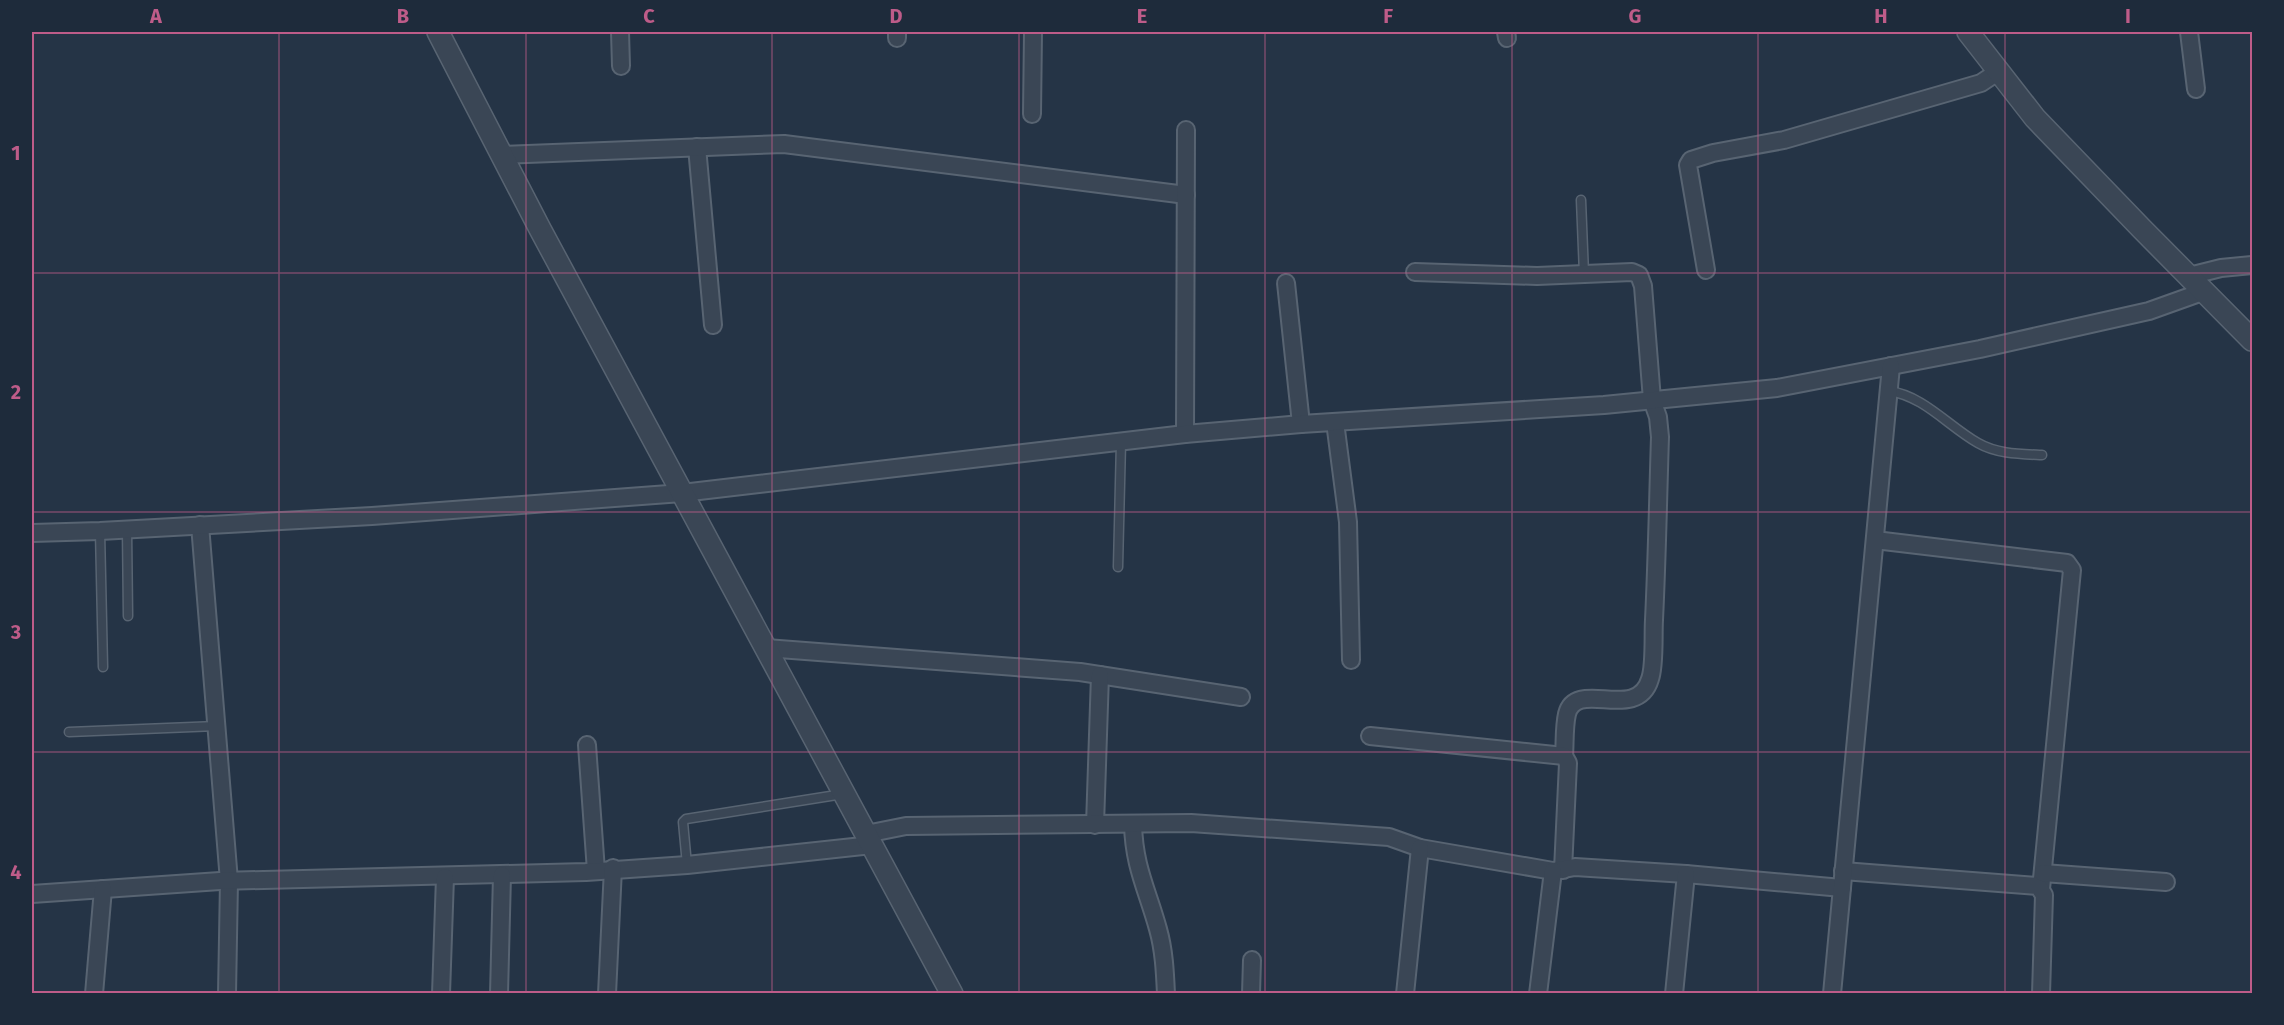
<svg xmlns="http://www.w3.org/2000/svg" width="2284" height="1025" viewBox="0 0 2284 1025" font-family="'Fira Sans',sans-serif">
  <style>
    .lines { fill: none; stroke-linecap: round; stroke-linejoin: round }
    .service-casing { stroke: #586472; stroke-width: 11 }
    .minor-casing { stroke: #586472; stroke-width: 20 }
    .tertiary-casing { stroke: #586472; stroke-width: 24 }
    .service { stroke: #3a4655; stroke-width: 8 }
    .minor { stroke: #3a4655; stroke-width: 16 }
    .tertiary { stroke: #3a4655; stroke-width: 21 }
    .grid { fill: none; stroke: #be5c89; stroke-width: 1.5; stroke-opacity: 0.55 }
    .neatline { fill: none; stroke: #be5c89; stroke-width: 2 }
    .grid-label { font-size: 20px; text-anchor: middle; font-weight: bold; fill: #be5c89 }
  </style>
  <rect width="100%" height="100%" fill="#253446"/>
  <g class="lines">
    <!-- service casing -->
    <g class="service-casing">
      <g id="service">
        <polyline points="1581,200 1584,274"/>
        <path d="M1889 391C1924 396 1948 426 1978 443 1997 454 2020 454 2042 455"/>
        <polyline points="127,530 128,616"/>
        <polyline points="100,531 103,667"/>
        <polyline points="1118,567 1121,442"/>
        <polyline points="69,732 217,726"/>
        <polyline points="687,865 683,822 686,819 843,794"/>
      </g>
    </g>
    <!-- minor casing -->
    <g class="minor-casing">
      <g id="minor">
        <polyline points="620,32 621,66"/>
        <polyline points="1506,32 1507,38"/>
        <polyline points="2189,32 2196,89"/>
        <polyline points="897,38 897,32"/>
        <polyline points="1032,114 1033,32"/>
        <polyline points="697,147 713,325"/>
        <polyline points="502,155 784,144 1186,195"/>
        <polyline points="1706,270 1688,165 1691,160 1713,153 1784,140 1981,83 1999,71"/>
        <path d="M1415 272 1537 276 1632 272 1639 275 1643 286 1652 400 1658 417 1660 437C1658 498 1657 559 1654 620 1653 635 1655 666 1650 679 1637 723 1576 678 1567 714 1564 727 1565 743 1564 756"/>
        <polyline points="2189,276 2221,268 2252,265"/>
        <polyline points="1286,283 1301,424"/>
        <polyline points="1335,422 1348,522 1351,660"/>
        <polyline points="1185,434 1186,130"/>
        <polyline points="200,525 229,881 227,994"/>
        <polyline points="32,533 100,531 372,516 682,493 1185,434 1301,424 1604,405 1777,388 1980,349 2149,311 2205,291"/>
        <polyline points="1875,540 2067,563 2072,570 2041,889"/>
        <polyline points="766,648 1080,672 1241,697"/>
        <polyline points="1370,736 1564,756 1568,763 1563,870"/>
        <polyline points="587,745 596,871"/>
        <path d="M1133 824C1134 867 1147 889 1158 929 1164 950 1165 972 1166 994"/>
        <polyline points="1095,825 1100,675"/>
        <polyline points="866,834 906,826 1191,823 1389,837 1420,848 1553,871 1575,867 1686,874 1842,888"/>
        <polyline points="1843,871 2038,886 2044,895 2041,994"/>
        <polyline points="2043,873 2166,882"/>
        <polyline points="32,894 220,881 586,872 687,865 872,845"/>
        <polyline points="94,994 103,889"/>
        <polyline points="441,994 445,877"/>
        <polyline points="499,994 502,875"/>
        <polyline points="607,994 613,868"/>
        <polyline points="1251,994 1252,960"/>
        <polyline points="1405,994 1420,848"/>
        <polyline points="1538,994 1553,871"/>
        <polyline points="1674,994 1686,874"/>
        <polyline points="1832,994 1891,366"/>
      </g>
    </g>
    <!-- tertiary casing -->
    <g class="tertiary-casing">
      <g id="tertiary">
        <polyline points="438,32 540,229 952,994"/>
        <polyline points="1968,32 2035,118 2142,229 2252,340"/>
      </g>
    </g>
    <!-- service -->
    <use href="#service" class="service"/>
    <!-- minor -->
    <use href="#minor" class="minor"/>
    <!-- tertiary -->
    <use href="#tertiary" class="tertiary"/>
  </g>
  <!-- grid -->
  <path class="grid" d="M279 32V994M526 32V994M772 32V994M1019 32V994M1265 32V994M1512 32V994M1758 32V994M2005 32V994M32 273H2252M32 512H2252M32 752H2252"/>
  <!-- border -->
  <rect width="2284" height="1025" fill="none" stroke="#1e2b3b" stroke-width="66"/>
  <rect x="33" y="33" width="2218" height="959" class="neatline"/>
  <g class="grid-label">
    <text x="156" y="23">A</text>
    <text x="403" y="23">B</text>
    <text x="649" y="23">C</text>
    <text x="896" y="23">D</text>
    <text x="1142" y="23">E</text>
    <text x="1388" y="23">F</text>
    <text x="1635" y="23">G</text>
    <text x="1881" y="23">H</text>
    <text x="2128" y="23">I</text>
    <text x="16" y="160">1</text>
    <text x="16" y="399">2</text>
    <text x="16" y="639">3</text>
    <text x="16" y="879">4</text>
  </g>
</svg>
